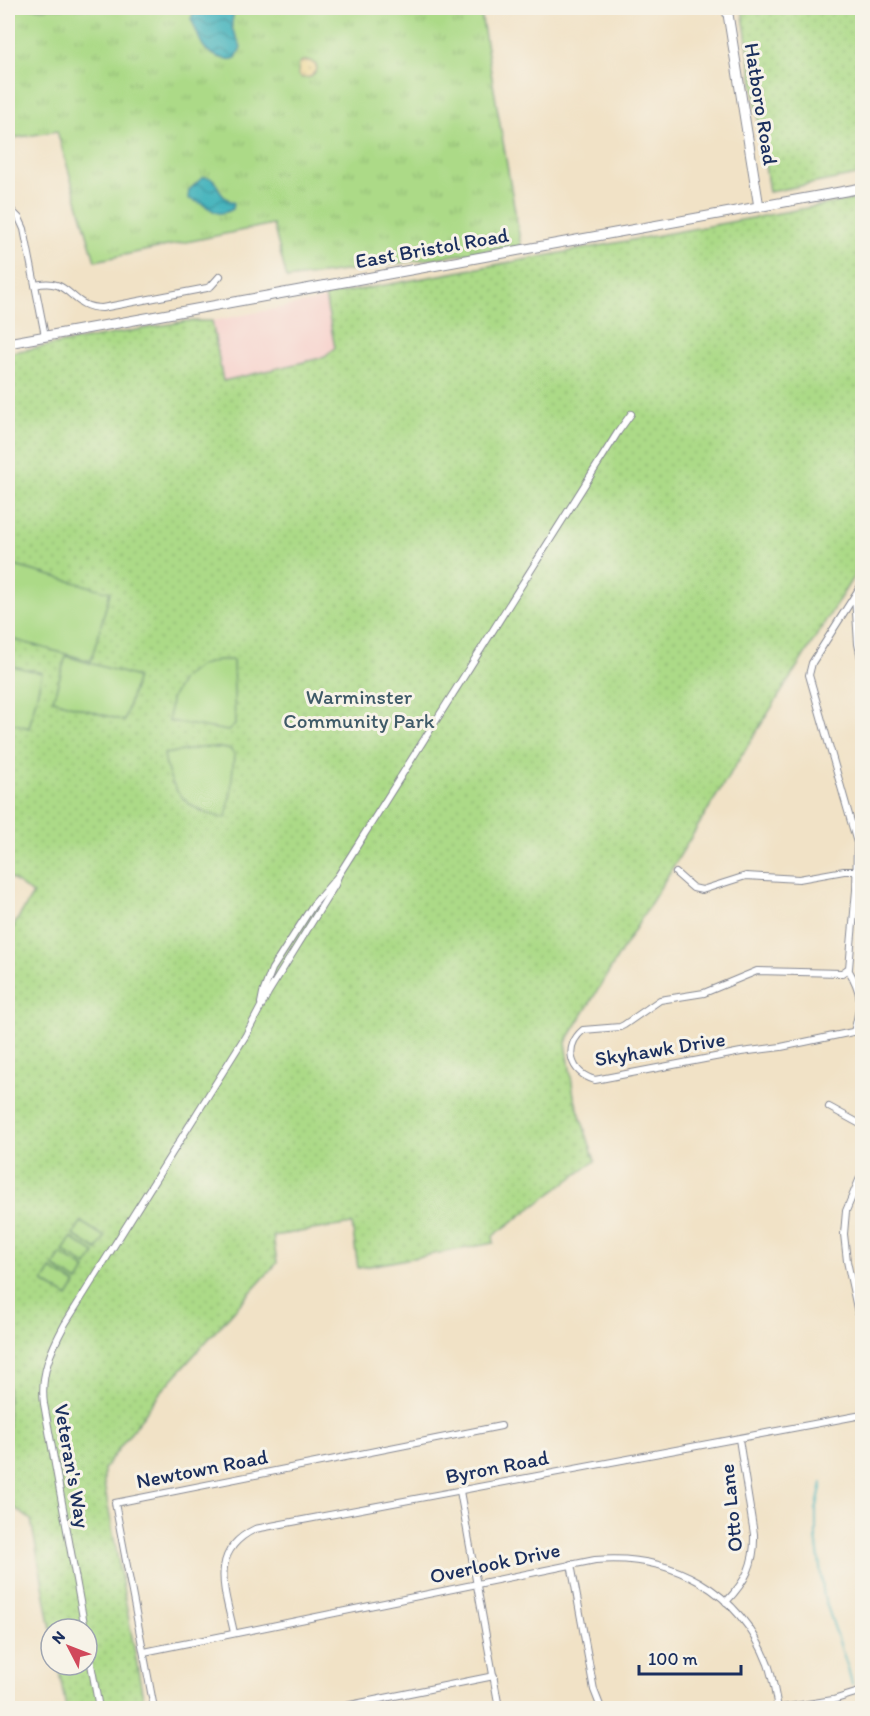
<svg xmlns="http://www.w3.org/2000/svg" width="870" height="1716" viewBox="0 0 870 1716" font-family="Itim,sans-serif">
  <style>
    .built { fill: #f7d0cb }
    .grass { fill: url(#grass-tufts); stroke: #648472; stroke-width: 1.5 }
    .sand { fill: url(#sand-dots); stroke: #84847e; stroke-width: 1.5 }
    .park { fill: url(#park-dots); stroke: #648472; stroke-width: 1.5 }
    .garden { fill: #acda87; stroke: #648472; stroke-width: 1.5 }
    .water { fill: url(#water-waves); stroke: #2f718d; stroke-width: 1.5 }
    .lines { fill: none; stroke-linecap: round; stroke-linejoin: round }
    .stream { stroke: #43b3bc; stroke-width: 2 }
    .street-casing { stroke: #868892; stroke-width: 8 }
    .secondary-casing { stroke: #868892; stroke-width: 11 }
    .street { stroke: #fff; stroke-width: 6 }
    .secondary { stroke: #fff; stroke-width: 9 }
    .labels { text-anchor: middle; stroke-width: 6; stroke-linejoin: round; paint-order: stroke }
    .street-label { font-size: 21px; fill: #1b2f5e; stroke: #f7f3e8 }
    .park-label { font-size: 21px; fill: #3f5a68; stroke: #f7f3e8 }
  </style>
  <defs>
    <pattern id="grass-tufts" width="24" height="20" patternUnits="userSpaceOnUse" patternTransform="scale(1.5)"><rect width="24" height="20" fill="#acda87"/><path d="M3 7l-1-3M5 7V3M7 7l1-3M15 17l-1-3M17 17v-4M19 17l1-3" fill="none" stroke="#93bb77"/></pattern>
    <pattern id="sand-dots" width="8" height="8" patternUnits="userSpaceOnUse" patternTransform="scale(1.5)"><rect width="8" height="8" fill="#eeda9e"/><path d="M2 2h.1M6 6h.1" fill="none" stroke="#ccbb8a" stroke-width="1.8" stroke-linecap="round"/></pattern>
    <pattern id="park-dots" width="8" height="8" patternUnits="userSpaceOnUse" patternTransform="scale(1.5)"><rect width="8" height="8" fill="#acda87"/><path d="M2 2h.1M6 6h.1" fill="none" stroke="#93bb77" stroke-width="1.8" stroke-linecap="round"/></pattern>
    <pattern id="water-waves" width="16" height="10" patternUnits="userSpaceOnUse" patternTransform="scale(1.5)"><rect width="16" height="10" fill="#43b3bc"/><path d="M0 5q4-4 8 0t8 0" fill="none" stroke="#37929c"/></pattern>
  </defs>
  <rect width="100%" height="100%" fill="#f7f3e8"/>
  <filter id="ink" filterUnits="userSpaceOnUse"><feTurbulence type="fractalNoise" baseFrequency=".0167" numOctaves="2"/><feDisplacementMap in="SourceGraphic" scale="12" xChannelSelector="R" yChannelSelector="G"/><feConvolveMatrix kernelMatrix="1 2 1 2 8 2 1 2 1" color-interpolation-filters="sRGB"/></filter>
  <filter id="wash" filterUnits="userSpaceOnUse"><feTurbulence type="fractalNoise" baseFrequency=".008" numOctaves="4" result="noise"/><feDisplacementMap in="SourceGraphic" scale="24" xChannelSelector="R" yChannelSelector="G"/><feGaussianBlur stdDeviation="1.35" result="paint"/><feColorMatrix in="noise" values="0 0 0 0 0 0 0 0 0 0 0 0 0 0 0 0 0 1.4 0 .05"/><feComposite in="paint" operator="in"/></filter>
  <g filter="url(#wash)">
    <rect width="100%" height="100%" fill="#f1e2c6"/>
    <!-- built -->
    <polygon class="built" points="326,299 335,348 325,357 223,381 212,321"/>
    <!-- grass -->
    <polygon class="grass" points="8,8 480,8 521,246 287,279 273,224 95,261 57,131 8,139"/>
    <!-- sand -->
    <polygon class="sand" points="302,61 310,61 316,65 317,69 311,77 302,78 298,75 299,64"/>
    <!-- park -->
    <g class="park">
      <polygon points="742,8 862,8 862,174 769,192"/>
      <polygon points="862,198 862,563 712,803 566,1042 574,1096 595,1161 493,1236 494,1243 358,1268 352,1224 273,1236 277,1263 159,1394 104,1469 104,1484 145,1708 66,1708 58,1665 87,1665 87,1629 51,1629 31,1520 8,1503 8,935 33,894 8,876 8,353 187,321 212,321 223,381 325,357 335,348 325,296"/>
    </g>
    <!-- garden -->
    <g class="garden">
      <polygon points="8,564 110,592 91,661 8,638"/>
      <polygon points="66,656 137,677 124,721 53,700"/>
      <polygon points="218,660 233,660 235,725 228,731 169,721 171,699 182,679 199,666"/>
      <polygon points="8,665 42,673 29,728 8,722"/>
      <path d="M206 747 230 749 234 754 231 791 226 818C188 812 169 791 164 754Z"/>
      <polygon points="81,1222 105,1237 97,1250 73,1235"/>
      <polygon points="71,1238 95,1253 87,1266 63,1251"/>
      <polygon points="61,1254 86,1269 78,1282 53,1266"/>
      <polygon points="51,1269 76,1284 68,1297 43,1282"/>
    </g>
    <!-- water -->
    <g class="water">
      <path d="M195 9 234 8C234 15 231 21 232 28 234 34 239 40 241 47L236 58C226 62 210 55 204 47 198 39 196 28 191 19Z"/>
      <path d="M203 177C218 177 215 184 221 193 224 198 230 201 234 203L233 209C215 218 216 211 202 204 197 201 193 201 188 198L189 190Z"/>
    </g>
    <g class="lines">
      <!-- stream -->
      <g class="stream">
        <polyline points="822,1483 816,1511 816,1537 824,1597 848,1668 852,1684"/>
        <polyline points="857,1703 858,1708"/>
      </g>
    </g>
  </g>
  <g filter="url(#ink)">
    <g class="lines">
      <!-- street casing -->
      <g class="street-casing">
        <g id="street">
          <polyline points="8,207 19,218 24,229 45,336"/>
          <path d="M35 285C72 276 68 308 102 308L207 288 211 286 220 276"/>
          <path d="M862 584 812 663 809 675 857 843 856 890 849 968 842 973 757 971 704 993 660 1000 624 1025 620 1027 583 1030C563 1047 570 1073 595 1080L741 1052 781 1047 862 1030"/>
          <polyline points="855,597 858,644 862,663"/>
          <polyline points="676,873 693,888 702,890 746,876 799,879 844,871 857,871"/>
          <path d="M848 969C864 996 861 1003 854 1032"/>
          <polyline points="261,1003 263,993 272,969 313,905 338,876 618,432 631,414"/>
          <polyline points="829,1107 862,1125"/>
          <polyline points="862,1173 846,1211 844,1234 847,1261 862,1332"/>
          <polyline points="460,1491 499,1708"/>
          <polyline points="571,1564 594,1690 601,1708"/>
          <path d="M726 1602C746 1581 755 1564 754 1534L739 1439"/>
          <path d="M85 1629 44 1404C40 1374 51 1350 65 1324L246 1035 268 993 335 885 338 876"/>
          <path d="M234 1633C226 1593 207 1552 255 1529L862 1415"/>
          <polyline points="87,1642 99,1708"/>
          <path d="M144 1652 595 1560C671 1553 740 1591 768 1664 773 1678 775 1693 778 1708"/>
          <polyline points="154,1708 115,1503 501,1426"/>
          <polyline points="335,1708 494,1676"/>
          <polyline points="782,1708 833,1700 862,1691"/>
        </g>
      </g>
      <!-- secondary casing -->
      <g class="secondary-casing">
        <g id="secondary">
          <polyline points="727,8 759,207"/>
          <polyline points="8,343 862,188"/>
        </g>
      </g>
      <!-- street -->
      <use href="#street" class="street"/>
      <!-- secondary -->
      <use href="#secondary" class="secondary"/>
    </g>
  </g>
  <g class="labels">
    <!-- street labels -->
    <g class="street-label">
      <text transform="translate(761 104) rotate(81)" y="7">Hatboro Road</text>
      <text transform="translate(432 248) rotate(-10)" y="7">East Bristol Road</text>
      <text transform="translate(660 1049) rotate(-9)" y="7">Skyhawk Drive</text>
      <text transform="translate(72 1466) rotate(80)" y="7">Veteran's Way</text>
      <text transform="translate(497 1467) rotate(-11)" y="7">Byron Road</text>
      <text transform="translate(202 1469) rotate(-11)" y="7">Newtown Road</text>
      <text transform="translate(731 1508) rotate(-96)" y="7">Otto Lane</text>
      <text transform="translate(495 1563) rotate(-12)" y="7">Overlook Drive</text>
    </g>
    <!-- park labels -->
    <g class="park-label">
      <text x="359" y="704">Warminster<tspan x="359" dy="24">Community Park</tspan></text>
    </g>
  </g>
  <!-- margin -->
  <rect width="870" height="1716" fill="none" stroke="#f7f3e8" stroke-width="30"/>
  <!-- north arrow -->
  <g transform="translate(69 1647) rotate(312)"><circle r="28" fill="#f7f3e8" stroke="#9fa5b1" stroke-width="1.5"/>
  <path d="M0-4.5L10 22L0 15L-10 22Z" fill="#d1495b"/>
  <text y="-9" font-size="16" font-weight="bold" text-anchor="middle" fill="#1b2f5e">N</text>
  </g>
  <!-- scale -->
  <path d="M639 1665v9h102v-9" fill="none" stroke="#1b2f5e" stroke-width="3"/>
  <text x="648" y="1665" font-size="18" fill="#1b2f5e" stroke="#f7f3e8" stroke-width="4.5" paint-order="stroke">100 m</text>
</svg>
